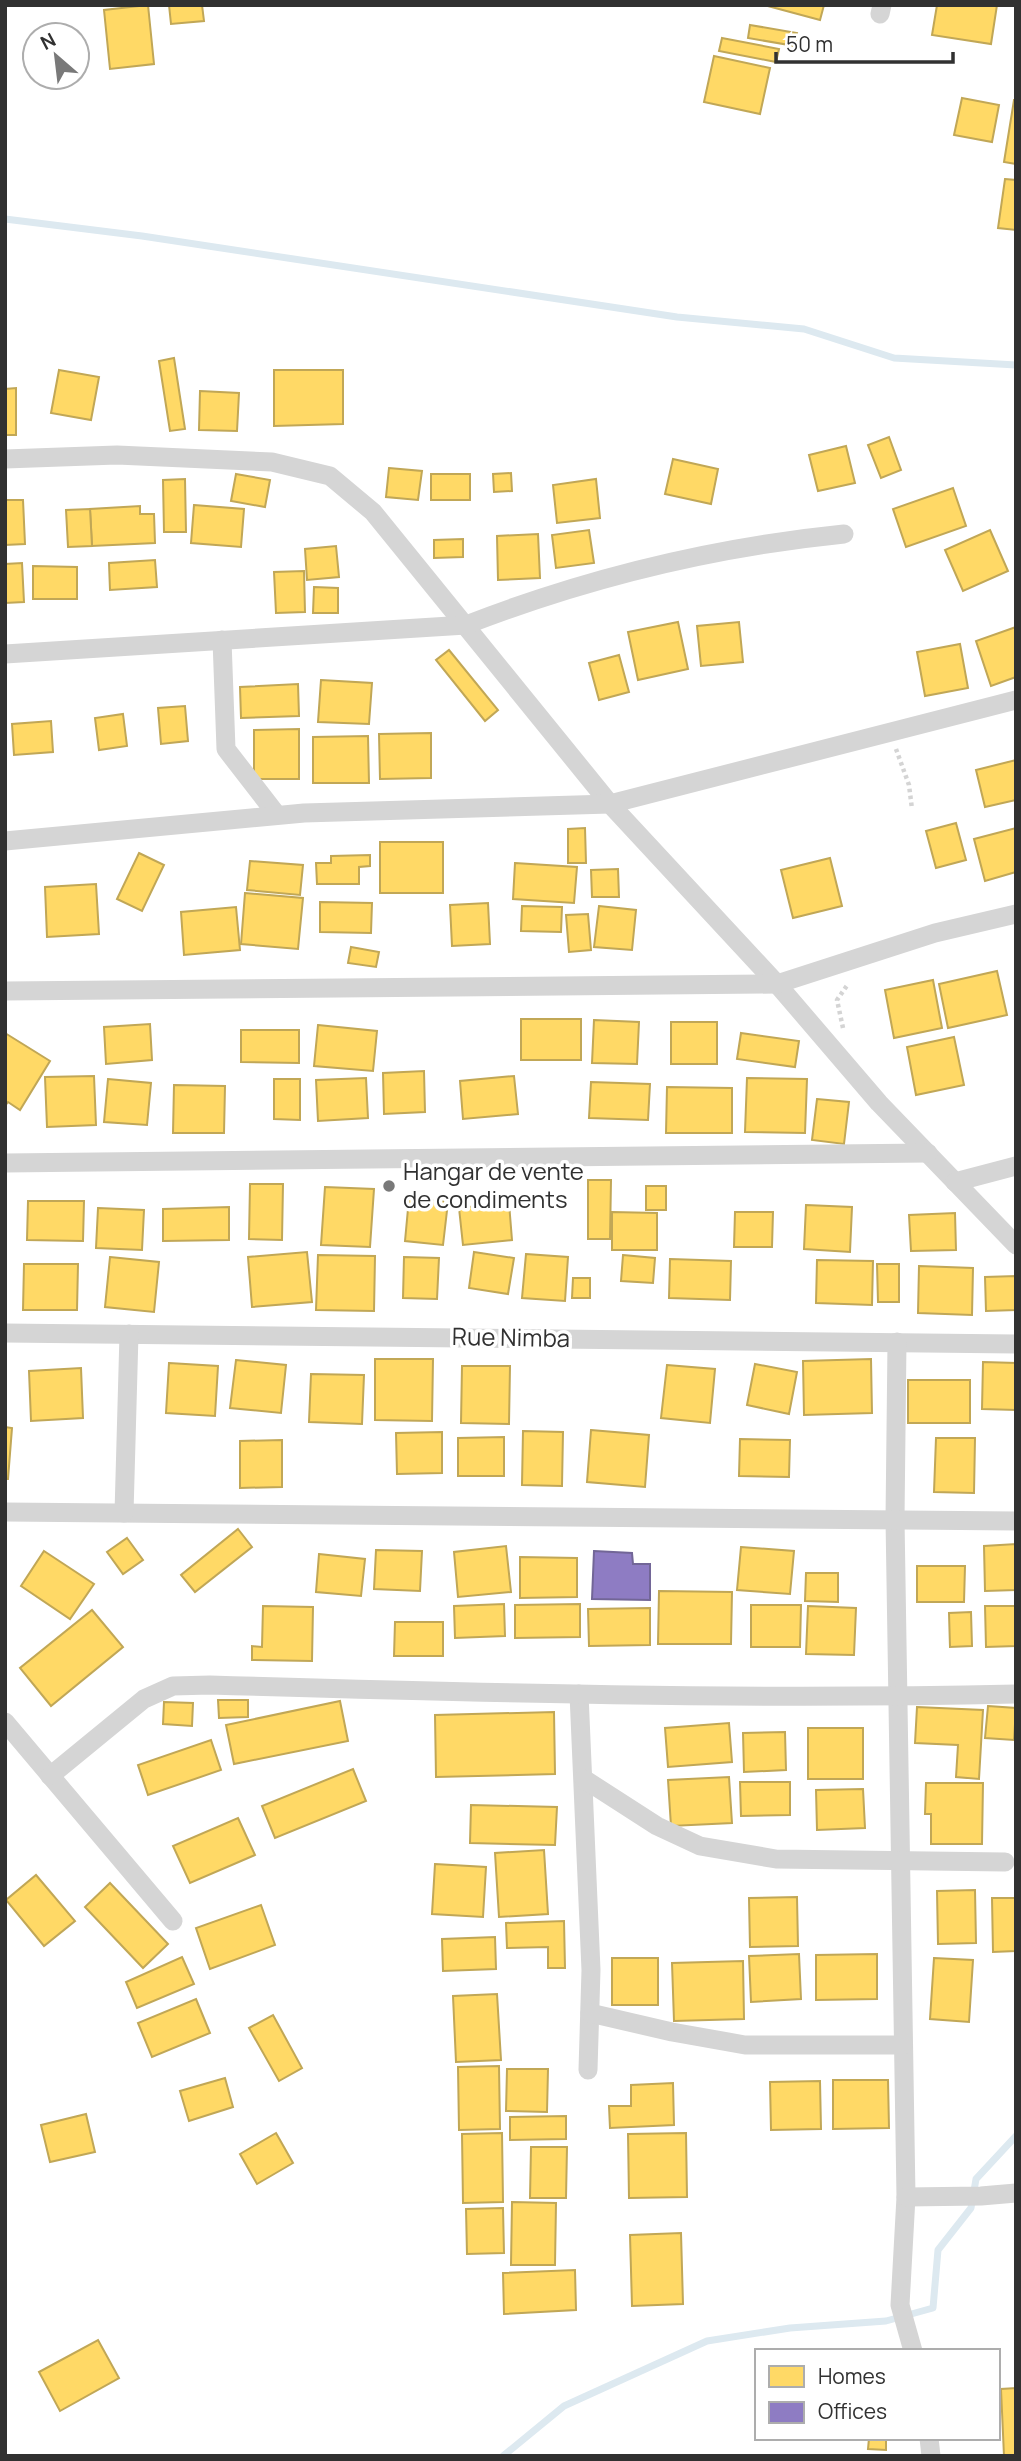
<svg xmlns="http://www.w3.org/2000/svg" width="1021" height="2461" viewBox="0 0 1021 2461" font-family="Manrope,sans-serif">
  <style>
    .homes { fill: #ffd966; stroke: #c1a756; stroke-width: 2 }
    .offices { fill: #8e7cc3; stroke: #726697; stroke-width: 2 }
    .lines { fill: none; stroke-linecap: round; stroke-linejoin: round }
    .stream { stroke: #dde9f0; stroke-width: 7 }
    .path { stroke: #d4d4d4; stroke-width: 4.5; stroke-dasharray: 3.5 3.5; stroke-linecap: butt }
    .minor { stroke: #d5d5d5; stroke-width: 19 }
    .poi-dot { fill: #797979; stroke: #fff; stroke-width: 2.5 }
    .labels { text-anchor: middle; stroke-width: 7; stroke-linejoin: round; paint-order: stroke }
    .poi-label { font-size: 24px; fill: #313131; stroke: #fff; text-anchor: start }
    .street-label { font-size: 24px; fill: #313131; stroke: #fff }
  </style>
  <rect width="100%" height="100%" fill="#fff"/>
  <!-- homes -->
  <g class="homes">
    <polygon points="148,5 154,64 110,69 104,10"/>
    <polygon points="169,5 202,5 204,21 171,24"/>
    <polygon points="764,5 824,5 820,20"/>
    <polygon points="937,5 997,5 991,44 932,35"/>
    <polygon points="750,25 797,33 795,46 748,38"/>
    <polygon points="722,38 779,49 776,62 719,51"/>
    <polygon points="714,56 770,68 760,114 704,102"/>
    <polygon points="962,98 999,105 992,142 954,135"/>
    <polygon points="1014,100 1016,100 1016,164 1004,162"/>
    <polygon points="1005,179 1016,180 1016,230 998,228"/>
    <polygon points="174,358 185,429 170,431 159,361"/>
    <polygon points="59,370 99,377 91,420 51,413"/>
    <polygon points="274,370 343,370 343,424 274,426"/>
    <polygon points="16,388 16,435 5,435 5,389"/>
    <polygon points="200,391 239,393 237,431 199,430"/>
    <polygon points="889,437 901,470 881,478 868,445"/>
    <polygon points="846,446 855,483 818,491 809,455"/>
    <polygon points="673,459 718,469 711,504 665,494"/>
    <polygon points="389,468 422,471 418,500 386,497"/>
    <polygon points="511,473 512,491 494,492 493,474"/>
    <polygon points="236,474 270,480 265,507 231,501"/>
    <rect x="431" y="474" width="39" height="26"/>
    <polygon points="185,479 186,532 164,532 163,480"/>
    <polygon points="596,479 600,518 557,523 553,485"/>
    <polygon points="953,488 966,526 906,547 893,509"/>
    <polygon points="5,500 23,500 25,544 5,545"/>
    <polygon points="194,505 244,509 241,547 191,543"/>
    <polygon points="140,506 140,514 154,514 155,543 92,546 90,509"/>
    <polygon points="90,509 92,546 68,547 66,510"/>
    <polygon points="589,530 594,563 556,568 552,535"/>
    <polygon points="990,530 1008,571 963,591 945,550"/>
    <polygon points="538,534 540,578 498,580 497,536"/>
    <polygon points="463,539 463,557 434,558 434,540"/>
    <polygon points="336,546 339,577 307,580 305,549"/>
    <polygon points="155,560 157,587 110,590 109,563"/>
    <polygon points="22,563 24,602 5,603 5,564"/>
    <polygon points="33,566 77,567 77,599 33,599"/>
    <polygon points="304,571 305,612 276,613 274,572"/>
    <polygon points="314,587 338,588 338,613 313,613"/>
    <polygon points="678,622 688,669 638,680 628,632"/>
    <polygon points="739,622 743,662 701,666 697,626"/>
    <polygon points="1016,627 1016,677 991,686 976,641"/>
    <polygon points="960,644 968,688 925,696 917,652"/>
    <polygon points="449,650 498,710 485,721 436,660"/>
    <polygon points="619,655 629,692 599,700 589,663"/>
    <polygon points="321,680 372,683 369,724 318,722"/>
    <polygon points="298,684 299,716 241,718 240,687"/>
    <polygon points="185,706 188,741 161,744 158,708"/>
    <polygon points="123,714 127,746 99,750 95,718"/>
    <polygon points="51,721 53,752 14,755 12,724"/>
    <polygon points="299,729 299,779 254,779 254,730"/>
    <polygon points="431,733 431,778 380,779 379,734"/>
    <polygon points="368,736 369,783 313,783 313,737"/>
    <polygon points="1016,760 1016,800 985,807 976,770"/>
    <polygon points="956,823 966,860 936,868 926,831"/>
    <polygon points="585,828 586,863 568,863 568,829"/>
    <polygon points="1016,828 1016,872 985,881 974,839"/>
    <rect x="380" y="842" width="63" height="51"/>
    <polygon points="139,853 164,865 142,911 117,899"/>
    <polygon points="370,855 370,866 359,867 359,884 317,884 316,863 331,863 331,856"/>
    <polygon points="830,858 842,906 793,918 781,870"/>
    <polygon points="250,861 303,865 300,895 247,890"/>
    <polygon points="515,863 577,867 574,903 513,899"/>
    <polygon points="618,869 619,897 592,897 591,870"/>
    <polygon points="96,884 99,934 47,937 45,887"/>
    <polygon points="245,893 303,898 298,949 241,944"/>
    <polygon points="320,902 372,903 371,933 320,932"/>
    <polygon points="488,903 490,944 452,946 450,905"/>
    <polygon points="522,906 562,907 561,932 521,931"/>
    <polygon points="599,906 636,910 632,950 594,947"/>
    <polygon points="236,907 240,950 184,955 181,912"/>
    <polygon points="588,914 591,950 569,952 566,915"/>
    <polygon points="351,947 379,952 376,967 348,963"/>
    <polygon points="997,971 1007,1015 948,1028 939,984"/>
    <polygon points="933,980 942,1028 894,1038 885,990"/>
    <rect x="521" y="1019" width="60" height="41"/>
    <polygon points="594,1020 639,1022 637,1064 592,1063"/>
    <rect x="671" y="1022" width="46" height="42"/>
    <polygon points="150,1024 152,1060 106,1064 104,1027"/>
    <polygon points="318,1025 377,1031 373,1071 314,1066"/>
    <polygon points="241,1030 299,1030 299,1063 241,1062"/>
    <polygon points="5,1033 50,1061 20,1110 8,1102 5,1106"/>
    <polygon points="741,1033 799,1041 795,1067 737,1059"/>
    <polygon points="954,1037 964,1085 916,1095 907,1047"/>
    <polygon points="424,1071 425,1112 384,1114 383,1073"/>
    <polygon points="94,1076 96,1125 47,1127 45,1077"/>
    <polygon points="514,1076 518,1114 463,1119 460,1081"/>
    <polygon points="366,1078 368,1118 318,1121 316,1080"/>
    <polygon points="747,1078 807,1079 805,1133 745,1132"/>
    <polygon points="108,1079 151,1083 147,1125 104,1122"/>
    <polygon points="274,1079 300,1079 300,1120 274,1119"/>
    <polygon points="591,1082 650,1084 648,1120 589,1118"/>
    <polygon points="174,1085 225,1086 224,1133 173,1133"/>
    <polygon points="667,1087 732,1088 732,1133 666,1133"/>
    <polygon points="817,1099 849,1102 844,1144 812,1140"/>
    <polygon points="588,1180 611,1180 610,1239 588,1239"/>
    <polygon points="250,1184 283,1184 282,1240 249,1239"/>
    <rect x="646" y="1186" width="20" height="24"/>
    <polygon points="325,1187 374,1189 370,1247 321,1245"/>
    <polygon points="409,1198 448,1202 443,1245 405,1241"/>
    <polygon points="28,1201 84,1201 83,1241 27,1240"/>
    <polygon points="509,1203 512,1240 463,1245 459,1208"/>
    <polygon points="806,1205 852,1207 850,1252 804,1249"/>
    <polygon points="229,1207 229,1240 163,1241 163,1209"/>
    <polygon points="98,1208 144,1210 142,1250 96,1248"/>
    <polygon points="612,1212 657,1213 657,1250 612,1250"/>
    <polygon points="735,1212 773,1212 772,1247 734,1247"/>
    <polygon points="955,1213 956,1250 911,1251 909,1215"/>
    <polygon points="307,1252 312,1302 252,1307 248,1257"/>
    <polygon points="474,1252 514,1258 508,1294 469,1288"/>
    <polygon points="526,1254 568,1257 565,1301 522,1298"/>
    <polygon points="318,1255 375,1256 374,1311 316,1310"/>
    <polygon points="623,1255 655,1258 653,1283 621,1281"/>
    <polygon points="110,1257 159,1262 154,1312 105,1307"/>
    <polygon points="404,1257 439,1258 437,1299 403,1298"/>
    <polygon points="670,1259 731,1261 730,1300 669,1298"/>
    <polygon points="817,1260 873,1261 872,1305 816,1303"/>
    <polygon points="24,1264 78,1264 77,1310 23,1310"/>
    <polygon points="877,1264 899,1264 899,1302 878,1302"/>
    <polygon points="919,1266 973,1268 972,1315 918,1313"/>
    <polygon points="1016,1276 1016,1310 986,1311 985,1277"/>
    <polygon points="573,1278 590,1278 590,1298 572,1298"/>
    <polygon points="375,1359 433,1359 432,1421 375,1420"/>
    <polygon points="871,1359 872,1413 804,1415 803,1361"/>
    <polygon points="236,1360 286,1365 281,1413 230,1408"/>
    <polygon points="983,1362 1016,1363 1016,1410 982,1409"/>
    <polygon points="169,1363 218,1366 215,1416 166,1413"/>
    <polygon points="755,1364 797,1372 789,1414 747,1405"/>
    <polygon points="667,1365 715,1369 710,1423 661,1418"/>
    <polygon points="462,1366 510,1366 509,1424 461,1423"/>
    <polygon points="81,1368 83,1418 31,1421 29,1371"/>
    <polygon points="311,1374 364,1375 362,1424 309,1422"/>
    <rect x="908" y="1380" width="62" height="43"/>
    <polygon points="5,1427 12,1428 8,1479 5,1479"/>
    <polygon points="591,1430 649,1435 645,1487 587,1482"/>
    <polygon points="523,1431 563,1432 562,1486 522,1485"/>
    <polygon points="442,1432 442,1473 397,1474 396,1433"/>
    <polygon points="504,1437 504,1476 458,1476 458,1438"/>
    <polygon points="936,1438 975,1438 974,1493 934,1492"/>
    <polygon points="740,1439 790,1440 789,1477 739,1476"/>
    <polygon points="282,1440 282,1487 240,1488 240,1441"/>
    <polygon points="238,1529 252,1547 195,1592 181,1575"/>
    <polygon points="127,1538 143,1560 123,1574 107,1552"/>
    <polygon points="1016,1544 1016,1590 985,1591 984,1546"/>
    <polygon points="506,1546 511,1592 458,1597 454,1552"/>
    <polygon points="741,1547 794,1551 790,1594 737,1590"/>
    <polygon points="376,1550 422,1551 420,1591 374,1589"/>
    <polygon points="44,1551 94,1584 70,1619 21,1586"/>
    <polygon points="319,1554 365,1559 361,1596 316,1592"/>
    <polygon points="520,1557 577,1558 577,1597 520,1598"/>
    <polygon points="917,1566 965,1566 964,1602 917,1602"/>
    <polygon points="806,1573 838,1573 838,1602 805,1601"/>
    <polygon points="659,1591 732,1592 731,1644 658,1644"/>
    <polygon points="504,1604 505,1636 455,1638 454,1606"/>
    <polygon points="580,1604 580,1637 515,1638 515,1605"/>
    <polygon points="751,1605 801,1605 800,1647 751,1647"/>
    <polygon points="263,1606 313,1607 312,1661 252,1660 252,1646 262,1647"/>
    <polygon points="808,1606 856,1608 854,1655 806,1654"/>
    <polygon points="985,1606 1016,1606 1016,1646 986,1647"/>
    <polygon points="650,1608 650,1645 589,1646 588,1609"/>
    <polygon points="92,1610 123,1647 51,1706 20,1668"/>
    <polygon points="971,1612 972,1646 950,1647 949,1613"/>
    <polygon points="395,1622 443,1622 443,1656 394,1656"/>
    <polygon points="218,1700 248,1700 248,1717 219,1718"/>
    <polygon points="340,1701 348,1741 234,1764 226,1725"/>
    <polygon points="164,1702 193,1703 192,1726 163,1724"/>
    <polygon points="988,1706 1016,1708 1014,1740 985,1738"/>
    <polygon points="917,1707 983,1710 979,1779 956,1777 958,1745 915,1743"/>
    <polygon points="554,1712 555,1774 436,1777 435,1715"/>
    <polygon points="729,1723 732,1762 668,1767 665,1728"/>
    <rect x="808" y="1728" width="55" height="51"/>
    <polygon points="785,1732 786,1770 744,1772 743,1733"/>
    <polygon points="211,1740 221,1770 148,1795 138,1765"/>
    <polygon points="353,1769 366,1801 275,1838 262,1806"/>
    <polygon points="729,1777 732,1823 671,1826 668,1780"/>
    <polygon points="740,1782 790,1782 790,1815 741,1816"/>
    <polygon points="926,1783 983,1783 982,1844 931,1844 931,1814 925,1814"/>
    <polygon points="863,1789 865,1828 817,1830 816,1790"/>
    <polygon points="471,1805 557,1807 555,1845 470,1843"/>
    <polygon points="238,1818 255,1855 190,1883 173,1846"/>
    <polygon points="544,1850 548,1914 499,1917 495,1853"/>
    <polygon points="435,1864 486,1867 483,1917 432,1914"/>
    <polygon points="36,1875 75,1921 44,1946 6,1900"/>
    <polygon points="110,1883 168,1944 143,1968 85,1907"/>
    <polygon points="975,1890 976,1943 938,1944 937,1891"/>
    <polygon points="797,1897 798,1946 750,1947 749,1898"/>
    <polygon points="992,1898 1016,1898 1016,1951 993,1952"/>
    <polygon points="261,1905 275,1945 210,1969 196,1928"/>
    <polygon points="564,1921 565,1968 548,1968 548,1947 507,1948 506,1923"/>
    <polygon points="495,1937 496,1969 443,1971 442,1939"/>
    <polygon points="799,1954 801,1999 751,2002 749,1956"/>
    <polygon points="877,1954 877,1999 816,2000 816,1955"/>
    <polygon points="182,1957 194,1984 137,2008 126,1982"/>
    <rect x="612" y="1958" width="46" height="47"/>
    <polygon points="934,1958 973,1960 969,2022 930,2019"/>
    <polygon points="743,1961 744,2019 674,2021 672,1963"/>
    <polygon points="497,1994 501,2060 456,2062 453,1996"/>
    <polygon points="196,1999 210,2033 152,2057 138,2023"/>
    <polygon points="273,2015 302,2068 279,2081 249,2028"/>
    <polygon points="499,2066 500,2129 459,2130 458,2067"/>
    <polygon points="507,2069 548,2069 547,2112 506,2111"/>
    <polygon points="225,2078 233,2107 189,2121 180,2091"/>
    <polygon points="833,2080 888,2080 889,2128 833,2129"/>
    <polygon points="820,2081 821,2129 771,2130 770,2082"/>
    <polygon points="673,2083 674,2125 610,2128 609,2106 631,2106 631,2085"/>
    <polygon points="86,2114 95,2152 50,2162 41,2125"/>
    <polygon points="566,2116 566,2139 510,2140 510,2117"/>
    <polygon points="276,2133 293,2163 257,2184 240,2154"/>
    <polygon points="502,2133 503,2202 463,2203 462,2134"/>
    <polygon points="686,2133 687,2197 629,2198 628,2134"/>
    <polygon points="531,2147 567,2147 566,2198 530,2198"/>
    <polygon points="512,2202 556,2203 555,2265 511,2265"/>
    <polygon points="503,2208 504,2253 467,2254 466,2209"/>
    <polygon points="681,2233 683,2304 632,2306 630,2235"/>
    <polygon points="575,2270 576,2310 504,2314 503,2273"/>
    <polygon points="98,2340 119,2378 60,2411 39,2372"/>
    <polygon points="1016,2388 1016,2456 1004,2456 1001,2389"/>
    <polygon points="869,2438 886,2438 886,2450 868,2449"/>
  </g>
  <!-- offices -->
  <polygon class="offices" points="594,1551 632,1553 633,1564 650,1564 650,1600 592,1599"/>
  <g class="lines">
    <!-- stream -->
    <g class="stream">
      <polyline points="5,219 142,236 677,317 804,329 894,358 1016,365"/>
      <polyline points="503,2456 564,2406 707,2341 790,2328 886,2321 933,2308 938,2250 971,2208 976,2179 1016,2136"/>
    </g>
    <!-- path -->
    <g class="path">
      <polyline points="896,749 909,785 912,809"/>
      <polyline points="843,1028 837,1000 848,984"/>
    </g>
    <!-- minor -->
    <g class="minor">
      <polyline points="880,14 882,5"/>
      <polyline points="5,459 117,455 272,462 330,476 373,512 610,804 777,984 879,1103 1016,1245"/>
      <polyline points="222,640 226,749 277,815"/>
      <path d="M5 654 466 625C587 578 715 547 844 534"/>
      <polyline points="5,841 304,813 610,804 1016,700"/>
      <polyline points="5,991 777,984 935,933 1016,914"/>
      <polyline points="5,1163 928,1153"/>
      <polyline points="955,1182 1016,1166"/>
      <polyline points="5,1333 1016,1344"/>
      <polyline points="897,1342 895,1519 906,2197 900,2305 913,2351"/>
      <polyline points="5,1512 1016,1521"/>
      <polyline points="124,1513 129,1334"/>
      <polyline points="579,1694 591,1970 588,2070"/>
      <polyline points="5,1722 173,1921"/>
      <path d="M50 1776 144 1699 173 1686 210 1685C479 1693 747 1700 1016 1694"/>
      <polyline points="584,1779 657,1826 700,1846 776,1859 1005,1862"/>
      <polyline points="590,2013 672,2032 745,2045 903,2045"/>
      <polyline points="906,2197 981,2196 1016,2193"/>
      <polyline points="929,2438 931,2456"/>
    </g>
  </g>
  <!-- markers -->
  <circle class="poi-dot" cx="389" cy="1186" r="7"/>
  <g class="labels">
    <!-- poi labels -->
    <g class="poi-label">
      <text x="403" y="1180">Hangar de vente<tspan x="403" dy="28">de condiments</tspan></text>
    </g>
    <!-- street labels -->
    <g class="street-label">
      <text transform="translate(511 1338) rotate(1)" y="8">Rue Nimba</text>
    </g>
  </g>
  <!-- border -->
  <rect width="1021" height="2461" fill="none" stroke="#313131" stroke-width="14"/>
  <!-- legend -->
  <rect x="755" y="2349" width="245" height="91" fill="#ffffff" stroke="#adadad" stroke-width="2"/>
  <rect x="769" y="2366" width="35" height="21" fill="#ffd966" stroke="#adadad" stroke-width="2"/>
  <text x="818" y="2384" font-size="21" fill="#313131">Homes</text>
  <rect x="769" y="2402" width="35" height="21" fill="#8e7cc3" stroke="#adadad" stroke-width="2"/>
  <text x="818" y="2419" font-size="21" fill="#313131">Offices</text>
  <!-- north arrow -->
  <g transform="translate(56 56) rotate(332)"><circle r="33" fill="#ffffff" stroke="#adadad" stroke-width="2"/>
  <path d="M0-5L12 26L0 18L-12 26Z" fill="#797979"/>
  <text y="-10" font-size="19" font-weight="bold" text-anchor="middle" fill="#313131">N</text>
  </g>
  <!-- scale -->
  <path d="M776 52v10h177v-10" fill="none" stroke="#313131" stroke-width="3.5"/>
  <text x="786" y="52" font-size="21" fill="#313131" stroke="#ffffff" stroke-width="5" paint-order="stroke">50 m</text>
</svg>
